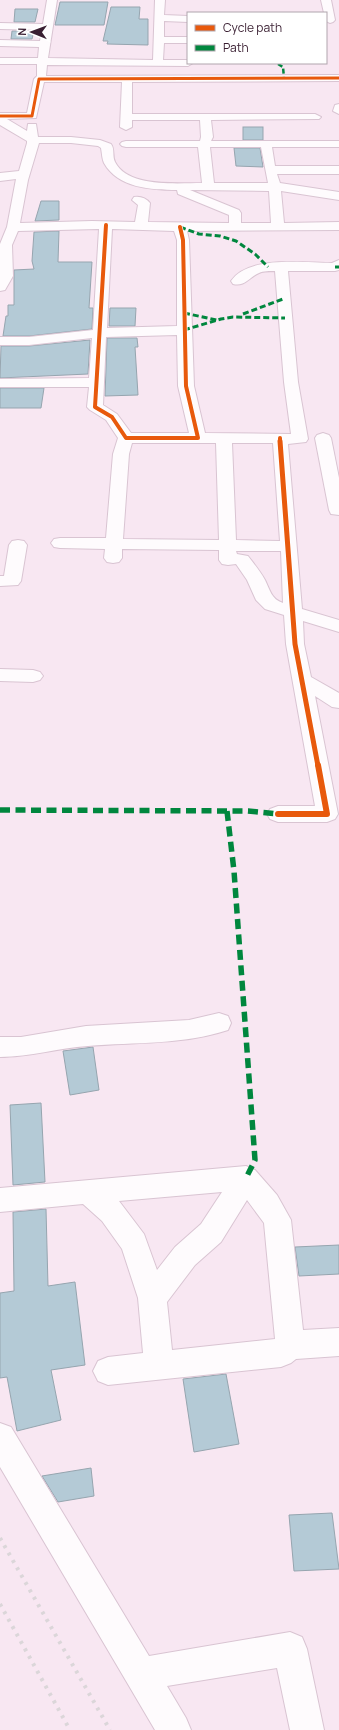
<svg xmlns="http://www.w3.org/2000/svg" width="339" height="1730" viewBox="0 0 339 1730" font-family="Manrope,sans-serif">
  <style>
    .building { fill: #b4cad6; stroke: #96a5af }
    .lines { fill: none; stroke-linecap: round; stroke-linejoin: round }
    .minor-casing { stroke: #d9c4d2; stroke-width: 2 }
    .minor { fill: #fefbfd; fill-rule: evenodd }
    .rail { stroke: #dbd6d9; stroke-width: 4; stroke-dasharray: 3 5.5; stroke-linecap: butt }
    .quiet-far2 { stroke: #00873e; stroke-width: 2.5; stroke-dasharray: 5 2.5; stroke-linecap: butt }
    .quiet-far1 { stroke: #00873e; stroke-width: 3; stroke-dasharray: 6 3; stroke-linecap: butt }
    .quiet { stroke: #00873e; stroke-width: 5.5; stroke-dasharray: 10 5.5; stroke-linecap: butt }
    .cycleway-far3-casing { stroke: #fff; stroke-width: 4 }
    .cycleway-far2-casing { stroke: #fff; stroke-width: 5.5 }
    .cycleway-far1-casing { stroke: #fff; stroke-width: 7 }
    .cycleway-casing { stroke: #fff; stroke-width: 9 }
    .cycleway-far3 { stroke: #e8590c; stroke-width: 3 }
    .cycleway-far2 { stroke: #e8590c; stroke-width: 4 }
    .cycleway-far1 { stroke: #e8590c; stroke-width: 5 }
    .cycleway { stroke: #e8590c; stroke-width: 6 }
  </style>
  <rect width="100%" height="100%" fill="#f8e7f2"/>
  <!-- building -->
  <g class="building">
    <polygon points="60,2 108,2 104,25 55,25"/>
    <polygon points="111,7 140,7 139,19 148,19 148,45 107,44 108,41 103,41"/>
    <polygon points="15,9 38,9 35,22 14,22"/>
    <polygon points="12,31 34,31 32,39 11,39"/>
    <rect x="243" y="127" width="20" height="13"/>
    <polygon points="234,148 260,148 263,167 236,166"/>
    <polygon points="41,201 59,201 59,220 35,221"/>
    <polygon points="59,231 58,262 92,262 89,308 93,308 92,329 29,336 3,336 6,316 8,316 8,305 14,305 14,270 34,269 32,261 34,232"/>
    <polygon points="110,308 136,308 135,326 109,326"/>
    <polygon points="107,338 137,338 138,347 135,347 138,395 105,396"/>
    <polygon points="90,340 88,374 0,378 1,346 29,346"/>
    <polygon points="0,388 44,388 41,408 0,408"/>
    <polygon points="93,1047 99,1090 70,1095 63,1051"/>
    <polygon points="41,1103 45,1182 13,1185 10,1105"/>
    <polygon points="46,1209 48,1286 75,1282 85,1365 51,1370 61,1420 17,1431 7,1377 0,1378 0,1293 14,1291 13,1212"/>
    <polygon points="339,1245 339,1274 299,1276 295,1247"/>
    <polygon points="226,1374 239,1444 194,1452 183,1379"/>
    <polygon points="91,1468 94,1496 58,1502 42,1476"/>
    <polygon points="332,1513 339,1569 294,1571 289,1515"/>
  </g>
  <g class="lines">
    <!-- minor casing -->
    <g class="minor-casing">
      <g id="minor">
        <path d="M47 0H57L48 58 153 60 155 0H165L164 15 188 16V22L164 21V37H188V43H164L163 60H188V63H193L188 66 47 65 46 76 339 75V81L132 82V114H315L321 117 319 119 211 120 213 137 211 141H339V147H272L275 166H339V174H277L280 183 339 192V200L281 191 284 223 339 222V230L187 231 189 240 194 386 205 433 291 434 284 382 275 271C270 271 263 271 259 273 249 277 245 287 233 284L231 281C249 255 304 263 332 263L339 260V270L335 271H288L298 382 308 439 306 442 288 444 302 609 339 620V632L303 621 304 644 311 677 339 693V708L332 707 315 696 338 814 335 819 327 822H278L270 819 267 814 270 809 278 806H315L286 644 284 615 265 609 256 600 247 580 236 564 228 565 222 564 219 560V550L122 549V558L119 562 113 563 107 562 104 558 105 549 60 548 54 547 51 543 54 539 60 538H106L113 454 118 438 106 420 90 410 87 407 89 387H0V379L89 378 92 338 29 345H0V337H29L93 330 99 229 18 231 12 245 13 276 5 290 0 291V244L7 227 16 179 0 181V173L19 171 27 143V141L0 125V113H27L34 79 37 76V64H0V58H38L39 47 0 46V40L40 41 42 30 0 29V23L43 24ZM44 82H122L120 127 126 130 132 127V120H200L201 137 200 141H126L122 142 120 144 122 146 126 147H198L202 183C178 183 128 188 115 162 112 156 115 149 111 144L100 140 71 137H38L36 124H28L27 131 7 119 36 118ZM39 143H71L98 146 101 148C102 153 102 159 104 163 118 188 151 190 177 190L178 194 229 215V223L148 222 150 203C146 198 140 196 134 197L132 200 138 205 135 222 92 221 20 223 28 180ZM210 147H261L268 183H214ZM190 190 269 191 271 223H241V213L239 210ZM112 229 174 231 177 240V326L107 328ZM177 335 178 386 189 433H131L117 414 103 405 106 337ZM132 443H216L219 540 123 539 129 454ZM232 443H273L280 541 236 540ZM236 551H281L283 603C271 599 270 590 265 580 260 571 254 564 248 556L237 554Z"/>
        <polygon points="321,0 331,0 335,20 333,22 330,23 326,21 326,13 324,13"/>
        <polygon points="339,104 339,114 333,111 335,105"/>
        <polygon points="323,433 329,435 331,438 339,478 339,515 331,514 329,510 315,438 317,435"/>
        <polygon points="18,540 24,541 27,545 21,581 18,585 0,586 0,576 4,576 9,545 12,541"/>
        <polygon points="0,669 33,670 40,672 43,676 40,680 33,682 0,681"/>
        <path d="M219 1013 228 1016 231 1023 228 1030C183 1045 135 1042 88 1046 58 1048 31 1057 0 1057V1037H21L86 1026 189 1020Z"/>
        <path d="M246 1166 255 1170 277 1195 291 1220 303 1330 339 1328V1356L296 1359 291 1363 281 1367 108 1385 98 1381 93 1371 98 1361 108 1357 143 1353 138 1298 122 1249 102 1221 83 1204 0 1212V1188ZM222 1192 201 1224 175 1247 157 1270 144 1234 119 1201ZM247 1200 264 1223 275 1339 172 1350 167 1302 195 1265 221 1242Z"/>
        <polygon points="0,1423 11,1427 149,1656 290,1632 302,1637 307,1649 324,1730 290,1730 277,1668 167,1686 186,1718 191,1730 155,1730 0,1467"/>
      </g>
    </g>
    <!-- minor -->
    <use href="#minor" class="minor"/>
    <!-- rail -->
    <g class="rail">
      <polyline points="0,1538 110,1730"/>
      <polyline points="0,1604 70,1730"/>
    </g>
    <!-- quiet-far2 -->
    <polyline class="quiet-far2" points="278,64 283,67 284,78"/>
    <!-- quiet-far1 -->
    <g class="quiet-far1">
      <polyline points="180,227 199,234 220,236 236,241 255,254 268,267"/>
      <polyline points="335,267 339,267"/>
      <polyline points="184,313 217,320"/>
      <polyline points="243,314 283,299"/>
      <polyline points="184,330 221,319 233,317 285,318"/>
    </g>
    <!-- quiet -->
    <g class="quiet">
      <polyline points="0,810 248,811 278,814"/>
      <polyline points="227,811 234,871 255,1160 246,1178"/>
    </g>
    <!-- cycleway-far3 casing -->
    <g class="cycleway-far3-casing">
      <polyline id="cycleway-far3" points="0,116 32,116 39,79 339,78"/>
    </g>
    <!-- cycleway-far2 casing -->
    <g class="cycleway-far2-casing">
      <g id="cycleway-far2">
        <polyline points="106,225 95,407 112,417 126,438 198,438 186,386 183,240 180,227"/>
        <polyline points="280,438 280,442"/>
      </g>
    </g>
    <!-- cycleway-far1 casing -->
    <g class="cycleway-far1-casing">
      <polyline id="cycleway-far1" points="280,441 295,644 318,766"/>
    </g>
    <!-- cycleway casing -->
    <g class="cycleway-casing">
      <polyline id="cycleway" points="278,814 327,814 318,765"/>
    </g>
    <!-- cycleway-far3 -->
    <use href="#cycleway-far3" class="cycleway-far3"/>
    <!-- cycleway-far2 -->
    <use href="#cycleway-far2" class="cycleway-far2"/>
    <!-- cycleway-far1 -->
    <use href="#cycleway-far1" class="cycleway-far1"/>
    <!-- cycleway -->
    <use href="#cycleway" class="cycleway"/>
  </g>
  <!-- legend -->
  <rect x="187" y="12" width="140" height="52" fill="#ffffff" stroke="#b0a5ad"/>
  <rect x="195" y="25" width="20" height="6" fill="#e8590c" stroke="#b0a5ad"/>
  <text x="223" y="32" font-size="12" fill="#391e31">Cycle path</text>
  <rect x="195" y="45" width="20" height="6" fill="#00873e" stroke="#b0a5ad"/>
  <text x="223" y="52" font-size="12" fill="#391e31">Path</text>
  <!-- north arrow -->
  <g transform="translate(32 32) rotate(271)" stroke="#ffffff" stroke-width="3" paint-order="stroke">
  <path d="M0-3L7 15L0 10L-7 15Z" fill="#391e31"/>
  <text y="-6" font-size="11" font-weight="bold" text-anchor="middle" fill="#391e31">N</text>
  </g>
</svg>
